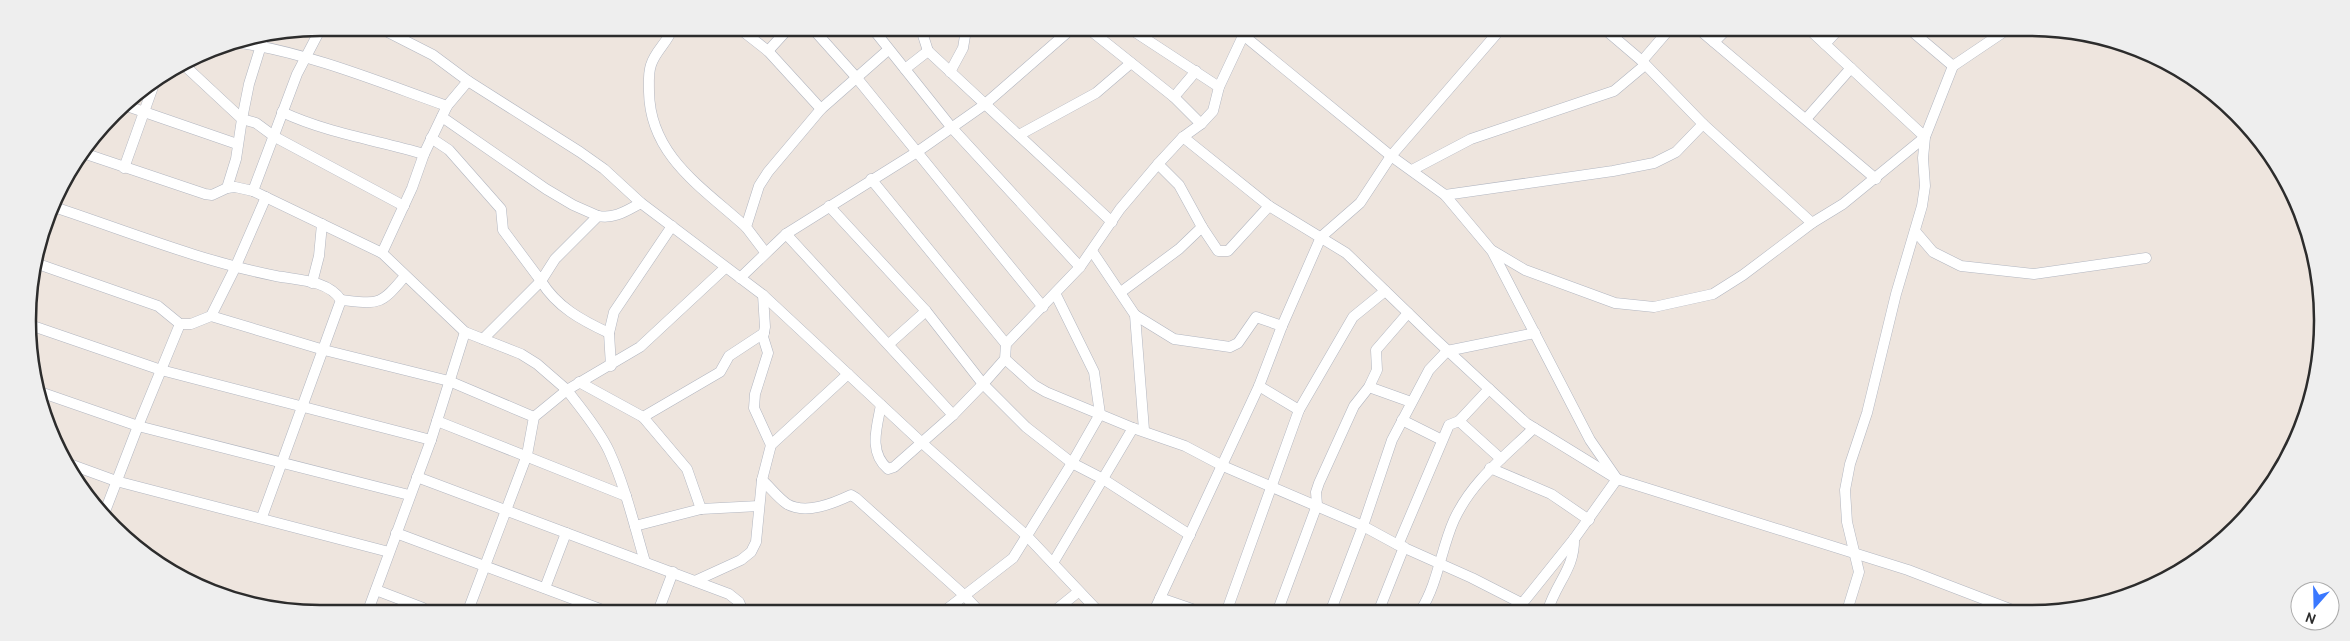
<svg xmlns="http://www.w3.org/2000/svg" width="2350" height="641" viewBox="0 0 2350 641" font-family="Cabin,sans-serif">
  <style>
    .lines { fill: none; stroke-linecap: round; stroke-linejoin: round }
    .minor-casing { stroke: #b2b6c0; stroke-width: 11 }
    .minor { stroke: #fff; stroke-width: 10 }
    .rim { fill: none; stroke: #2c2c2c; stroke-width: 2.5 }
  </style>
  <rect width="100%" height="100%" fill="#eee5de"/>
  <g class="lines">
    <!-- minor casing -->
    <g class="minor-casing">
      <g id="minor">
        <polyline points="380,28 433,55 468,81 580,152 604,169 641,203 763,295 921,442 1027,536 1096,609"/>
        <path d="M672 29C668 42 655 51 651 65 648 73 649 83 649 92 650 156 703 188 746 227"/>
        <polyline points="740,29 768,51 821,109"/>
        <polyline points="813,29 856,77 1043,307"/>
        <polyline points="873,29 952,128 1080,267"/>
        <polyline points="921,29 928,51"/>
        <polyline points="1090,30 1174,97 1201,124"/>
        <polyline points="1132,30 1219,87"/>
        <polyline points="1237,30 1391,156 1445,195 1492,251 1590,440 1617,479 1574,539 1525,600 1513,610"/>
        <polyline points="1608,32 1642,61 1703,124 1812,223"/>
        <polyline points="1702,32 1876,179"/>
        <polyline points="1914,33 1953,66"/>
        <polyline points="263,39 249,84 242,119 256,123 275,137 404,206"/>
        <polyline points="1714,42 1724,32"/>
        <path d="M241 43C312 54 379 82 447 106"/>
        <polyline points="1825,44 1836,32"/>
        <polyline points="768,51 788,29"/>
        <polyline points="1642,61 1667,32"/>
        <polyline points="184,65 242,119 236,159 227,188"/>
        <polyline points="185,67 200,55"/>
        <polyline points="905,69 928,51 1112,222"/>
        <polyline points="950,72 963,48 966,30"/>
        <polyline points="1174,97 1196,71"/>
        <polyline points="124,105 237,144"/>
        <path d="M282 112C327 133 376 140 424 154"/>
        <polyline points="442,117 546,189 573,205 598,216"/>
        <polyline points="1806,119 1851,68"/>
        <polyline points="1019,135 1096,93 1131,63"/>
        <polyline points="1183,137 1269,206 1346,253 1433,337 1526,423 1617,479 1908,570 2015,611"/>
        <path d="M431 138 449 150 501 209 503 230 541 281 555 259 598 216C615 219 626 211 641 203"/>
        <polyline points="86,154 205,194 212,195 227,188 235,187 253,191 382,253 465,332 521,354 537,364 567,390 640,347 725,268"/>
        <polyline points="1158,164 1179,185 1202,227"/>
        <polyline points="124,168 154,84"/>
        <polyline points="1412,170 1471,139 1614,91 1645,65"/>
        <polyline points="871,179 1006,344"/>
        <polyline points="253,191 297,74 321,28"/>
        <polyline points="1445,195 1613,171 1654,163 1676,152 1703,124"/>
        <polyline points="829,206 926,311 983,384 1026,427 1072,463 1103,479 1190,535"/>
        <path d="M54 207C127 231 200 261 276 276 298 280 328 280 341 300"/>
        <polyline points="1915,231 1933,252 1961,266 2034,274 2146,258"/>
        <polyline points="786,234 953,415"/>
        <polyline points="1092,251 1135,315 1144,430"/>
        <polyline points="1493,251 1525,270 1615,303 1654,307 1713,294 1743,275 1812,223 1843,204 1925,137 1812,32"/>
        <polyline points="765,252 746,227 759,186 768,172 821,109 888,50"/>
        <polyline points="382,253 412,188 424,154 447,106 468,81"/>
        <polyline points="38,264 158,306 180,324 191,324 211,316 324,350 449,381 534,417"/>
        <polyline points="740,278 786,234 917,152 984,105 1070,30"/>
        <polyline points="312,283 319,256 322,224"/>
        <polyline points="1121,292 1179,249 1202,227 1218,251 1228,251 1269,206"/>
        <polyline points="763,295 765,327 763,337 768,353 755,394 754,408 771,445"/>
        <path d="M341 300C379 304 380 306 405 276"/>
        <polyline points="1135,315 1174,339 1230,347 1238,343 1256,317 1282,326"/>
        <polyline points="211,316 235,268 266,197"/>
        <polyline points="30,325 161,370 431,440"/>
        <path d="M483 339 541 281C557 307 581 320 609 333"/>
        <polyline points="889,344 926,311"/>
        <polyline points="1005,359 1034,385 1046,392 1133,428 1185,446 1223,466 1363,526 1398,545 1472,578 1521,603"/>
        <polyline points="611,366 609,333 614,312 672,226"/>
        <polyline points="579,382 643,417 720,372 729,356 764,333"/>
        <polyline points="1259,386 1299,410"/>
        <polyline points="1369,387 1411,402"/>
        <polyline points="37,391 138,426 409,495"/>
        <path d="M881 405C877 427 868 452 888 469L894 467 953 415 983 384 1005 359 1006 344 1080 267 1120 209 1158 164 1183 137 1201 124 1213 111 1219 87 1243 36 1248 30"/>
        <polyline points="643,417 687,469 701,509"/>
        <polyline points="1402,420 1442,440"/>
        <polyline points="437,421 626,496"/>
        <polyline points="1459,421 1501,459"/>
        <polyline points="72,465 116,481 389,552"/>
        <polyline points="1490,468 1551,494 1589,520"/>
        <polyline points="417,477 729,594 739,602 742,609"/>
        <path d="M762 480C770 487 777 497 787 504 806 515 834 503 851 495L856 498 964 595 977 609"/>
        <polyline points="104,514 138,426 180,324"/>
        <polyline points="262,517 341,300"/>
        <polyline points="635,526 701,509 759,506"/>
        <polyline points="396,533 600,609"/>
        <polyline points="1398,545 1449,425 1459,421 1489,389"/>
        <polyline points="1053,563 1133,428"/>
        <polyline points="695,581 741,560 751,552 756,542 762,480 771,445 848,374"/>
        <polyline points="545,588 566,533"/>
        <polyline points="376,590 423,608"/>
        <polyline points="1160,598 1195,610"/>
        <polyline points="369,608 431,440 465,332"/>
        <path d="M469 608 527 455 534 417 567 390C581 409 598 428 609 451 625 486 634 524 645 562"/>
        <polyline points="659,609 673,572"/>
        <polyline points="947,609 1013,558 1072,463 1100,414 1094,372 1056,295"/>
        <polyline points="1057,609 1078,592"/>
        <polyline points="1155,609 1259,386 1282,326 1321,237 1360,203 1391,156 1499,31"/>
        <polyline points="1227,610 1299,410 1353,317 1385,291"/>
        <polyline points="1278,610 1317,505 1316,492 1319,483 1354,406 1369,387 1377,370 1376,350 1408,313"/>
        <polyline points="1331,610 1363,526 1392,440 1429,370 1447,351 1535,333"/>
        <polyline points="1379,610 1404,547"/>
        <path d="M1421 610C1438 583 1441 549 1454 520 1472 481 1504 457 1534 428"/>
        <path d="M1548 610C1556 583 1575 568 1574 539"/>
        <polyline points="1847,611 1859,572 1847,522 1845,490 1850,464 1867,413 1896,294 1922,206 1925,186 1923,158 1925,137 1953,66 2002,33"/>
      </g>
    </g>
    <!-- minor -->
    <use href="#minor" class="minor"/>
  </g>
  <!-- crop -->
  <path d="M0 0H2350V641H0ZM320 36H2030A284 284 0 0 1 2314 320V321A284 284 0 0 1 2030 605H320A284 284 0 0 1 36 321V320A284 284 0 0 1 320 36Z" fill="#eee" fill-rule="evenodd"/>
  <path class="rim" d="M320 36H2030A284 284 0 0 1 2314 320V321A284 284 0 0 1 2030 605H320A284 284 0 0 1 36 321V320A284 284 0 0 1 320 36Z"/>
  <!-- north arrow -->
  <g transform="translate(2315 606) rotate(200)"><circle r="24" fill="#ffffff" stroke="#ababab"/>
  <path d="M0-4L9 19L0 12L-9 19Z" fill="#3a78ff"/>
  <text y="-8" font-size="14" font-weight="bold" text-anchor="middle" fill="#2c2c2c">N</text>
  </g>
</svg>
